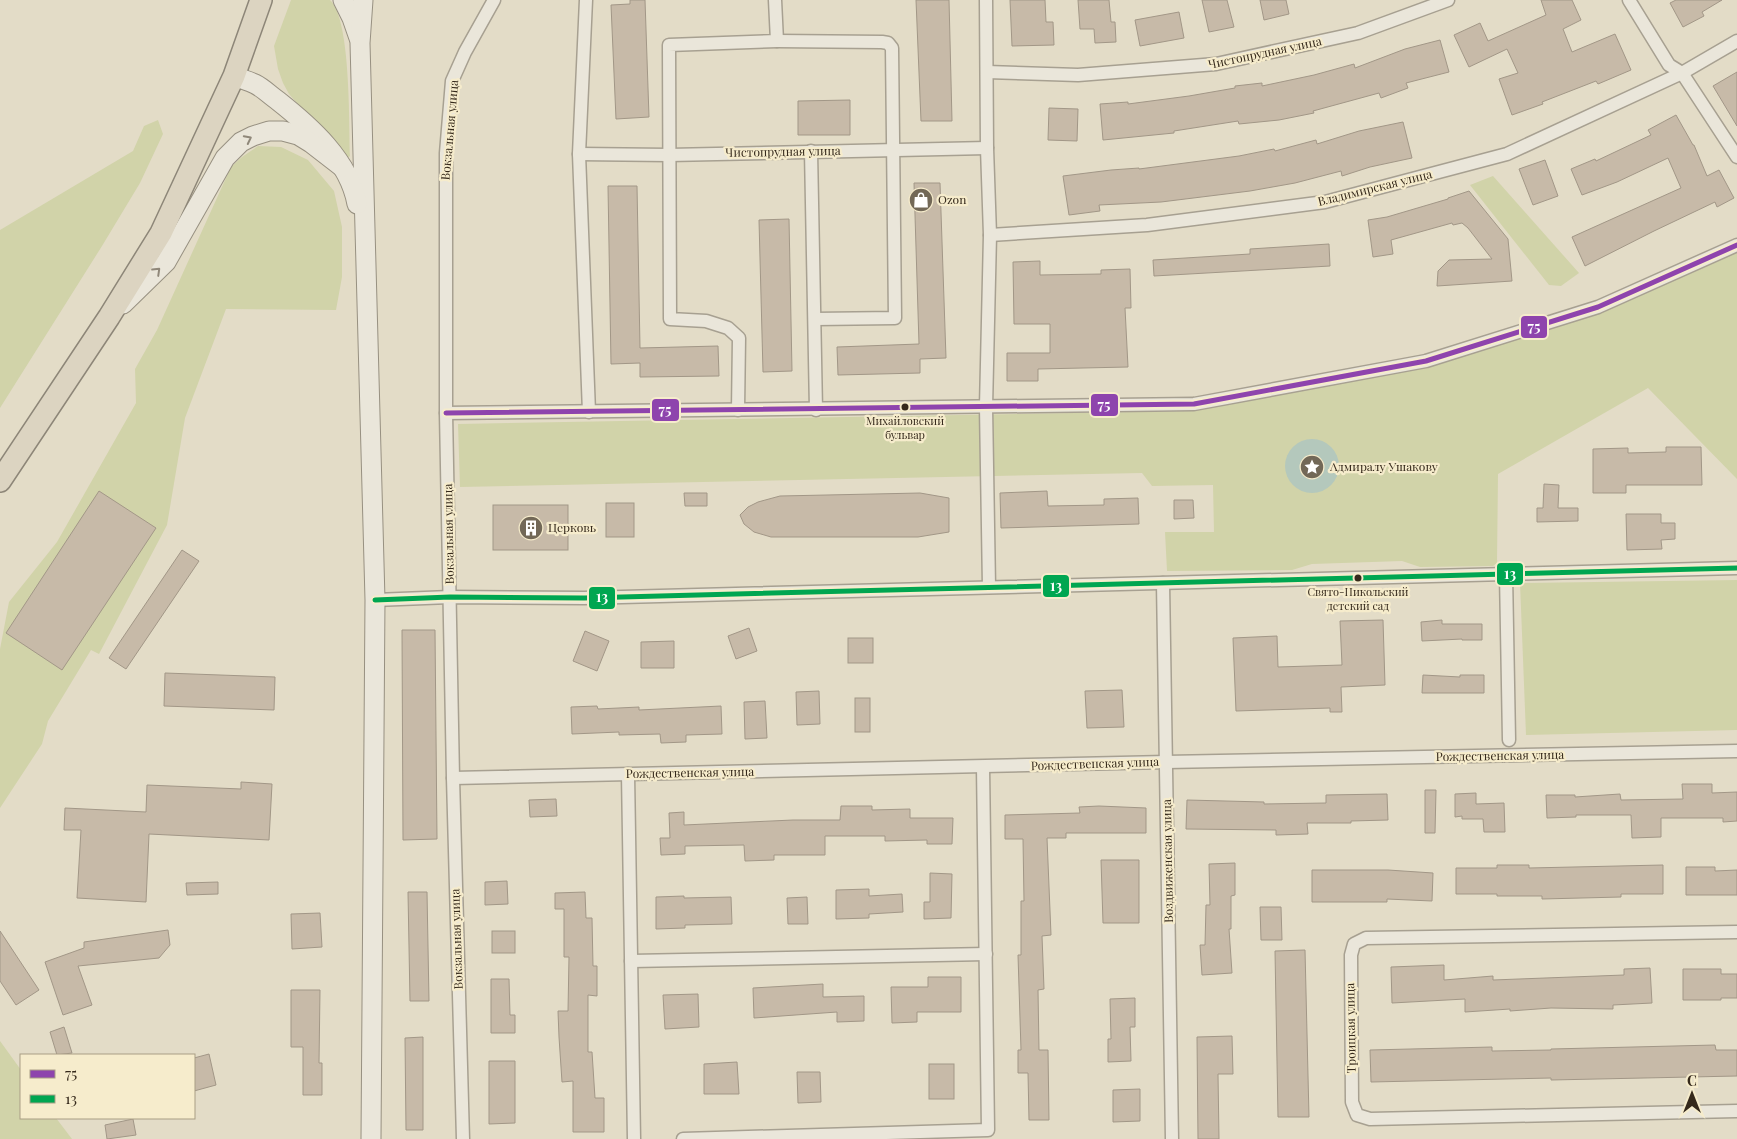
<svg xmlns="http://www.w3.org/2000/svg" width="1737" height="1139" viewBox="0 0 1737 1139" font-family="'Playfair Display',serif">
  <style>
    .green { fill: #d1d3a9 }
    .water { fill: #b4c8bc }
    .building { fill: #c7baa8; stroke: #a29787 }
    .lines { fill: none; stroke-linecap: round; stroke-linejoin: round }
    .minor-casing { stroke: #a7a091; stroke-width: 15 }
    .secondary-casing { stroke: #979081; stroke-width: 21 }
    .trunk-casing { stroke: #8d8678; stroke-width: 24 }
    .minor { stroke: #eae6da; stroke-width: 12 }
    .secondary { stroke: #eae6da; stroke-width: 19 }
    .trunk { stroke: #dcd4c1; stroke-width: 21 }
    .bus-1-casing { stroke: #f6eccc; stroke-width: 9 }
    .bus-2-casing { stroke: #f6eccc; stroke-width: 9 }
    .bus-1 { stroke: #8e44ad; stroke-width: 5 }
    .bus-2 { stroke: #00a651; stroke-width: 5 }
    .oneway { stroke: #90887a }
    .bus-dot { fill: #35291b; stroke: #f6eccc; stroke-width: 2 }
    .labels { text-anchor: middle; stroke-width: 4.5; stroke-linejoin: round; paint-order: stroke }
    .bus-label { font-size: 11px; fill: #35291b; stroke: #f6eccc }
    .street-label { font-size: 12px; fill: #35291b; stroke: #f6eccc }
    .poi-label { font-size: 12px; fill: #35291b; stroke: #f6eccc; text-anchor: start }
    .line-badge { stroke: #f6eccc; stroke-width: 2 }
    .badge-label { font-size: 14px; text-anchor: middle; font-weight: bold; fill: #fff }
  </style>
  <rect width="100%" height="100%" fill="#e3dcc7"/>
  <!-- green -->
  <g class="green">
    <path d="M291 0H330C351 19 349 124 350 156L346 159 289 94 283 83 278 69 274 46Z"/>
    <polygon points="158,120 163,134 140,183 102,246 0,408 0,230 133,151 144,126"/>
    <polygon points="258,146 281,147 308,160 334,191 342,227 342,277 336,310 226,309 185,418 167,525 99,654 91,650 48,721 42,744 0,808 0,649 9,602 57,542 136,403 135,369 157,330 231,167 242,157"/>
    <polygon points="1493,176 1579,273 1561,286 1549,285 1470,185"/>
    <polygon points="1737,252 1737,479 1648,388 1498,474 1497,563 1493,566 1420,567 1402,561 1312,564 1292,570 1167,571 1165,532 1214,532 1213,485 1152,486 1142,473 460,487 458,424 1190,411 1426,366 1578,318"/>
    <polygon points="1737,580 1737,730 1526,735 1520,583"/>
    <polygon points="0,1041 21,1070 21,1118 56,1118 72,1139 0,1139"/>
  </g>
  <!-- water -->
  <circle class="water" cx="1312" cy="466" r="27"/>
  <!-- building -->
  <g class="building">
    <polygon points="630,0 645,0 649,117 616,119 611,5 630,4"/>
    <polygon points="916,0 949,0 952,121 921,121"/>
    <polygon points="1010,0 1045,0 1046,22 1053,22 1054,45 1012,46"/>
    <polygon points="1078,0 1109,0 1111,22 1115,22 1116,42 1095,43 1094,29 1080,29"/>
    <polygon points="1202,0 1227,0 1234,27 1209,32"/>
    <polygon points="1260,0 1286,0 1289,14 1264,20"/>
    <polygon points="1541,0 1572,0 1581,20 1563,29 1572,52 1615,34 1631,70 1598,84 1596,81 1542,102 1543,104 1512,115 1499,79 1518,73 1507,49 1469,67 1454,35 1480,23 1488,41 1546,15"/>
    <polygon points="1676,0 1722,0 1702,12 1704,16 1683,27 1670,3"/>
    <polygon points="1179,12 1184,38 1140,46 1135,20"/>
    <polygon points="1440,40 1449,72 1406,83 1408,88 1381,98 1379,93 1313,111 1314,113 1279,120 1239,124 1238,121 1174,131 1174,133 1103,140 1100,104 1128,102 1128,104 1189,96 1235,88 1235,86 1262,83 1262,86 1314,75 1354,64 1355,68 1405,49"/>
    <polygon points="1737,72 1737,126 1713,86"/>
    <polygon points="850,100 850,135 798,135 798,101"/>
    <polygon points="1049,108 1078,109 1077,141 1048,140"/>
    <polygon points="1676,115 1693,145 1694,145 1707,176 1719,170 1734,198 1717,207 1715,202 1654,231 1585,266 1572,237 1681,188 1668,158 1617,182 1582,195 1571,169 1595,159 1596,161 1651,135 1648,130"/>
    <polygon points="1403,122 1412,158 1370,167 1342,176 1341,171 1295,183 1250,191 1161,202 1099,205 1100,211 1069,215 1063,176 1111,170 1139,168 1139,169 1239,156 1274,149 1275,151 1316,140 1317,144 1359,131"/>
    <polygon points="1545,160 1558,196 1533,205 1519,169"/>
    <polygon points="914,183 940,183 946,358 920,359 920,373 838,375 837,347 919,344"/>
    <polygon points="608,186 637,186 640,348 718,346 719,376 640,377 640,363 611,364"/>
    <polygon points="1469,191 1508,239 1512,281 1437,286 1438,271 1449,260 1492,259 1468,228 1462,223 1453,225 1452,223 1391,240 1393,254 1373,257 1368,220 1387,217 1448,199 1448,198"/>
    <polygon points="789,219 792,371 763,372 759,220"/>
    <polygon points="1329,244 1330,266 1154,276 1153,260 1250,254 1250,249"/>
    <polygon points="1040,261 1040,275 1101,274 1101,270 1130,269 1131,308 1125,308 1128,367 1038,369 1038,381 1007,381 1007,353 1050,353 1050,324 1014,324 1013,262"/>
    <polygon points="1666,447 1701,447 1702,485 1626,485 1626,493 1593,493 1593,449 1628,448 1628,453 1666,452"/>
    <polygon points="1544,484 1559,485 1558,508 1578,508 1578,521 1537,522 1537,508 1543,508"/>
    <polygon points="99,491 156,528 62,670 6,633"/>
    <polygon points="1047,491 1048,506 1104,505 1104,499 1138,498 1139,524 1001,528 1000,493"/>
    <polygon points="684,493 707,493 707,506 685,506"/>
    <polygon points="920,493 949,498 949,532 918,537 771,537 754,532 744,524 740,515 748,507 758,502 780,496"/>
    <polygon points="1174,500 1193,500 1194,518 1174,519"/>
    <rect x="606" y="503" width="28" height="34"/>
    <rect x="493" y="505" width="75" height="45"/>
    <polygon points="1626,514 1661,514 1661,523 1675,523 1675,539 1661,540 1662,549 1627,550"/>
    <polygon points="182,550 199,561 126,669 109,658"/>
    <polygon points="1383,620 1385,685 1341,687 1342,712 1330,712 1330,708 1236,711 1233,638 1277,636 1278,667 1342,665 1340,621"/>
    <polygon points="1442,620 1442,624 1482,624 1482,640 1462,640 1462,639 1422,641 1421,622"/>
    <polygon points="749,628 757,651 736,659 728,636"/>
    <polygon points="402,630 435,630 437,839 403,840"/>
    <polygon points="585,631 609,641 597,671 573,661"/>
    <rect x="848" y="638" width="25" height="25"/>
    <polygon points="674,641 674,668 641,668 641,642"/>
    <polygon points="165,673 275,677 274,710 164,706"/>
    <polygon points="1423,675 1460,677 1460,675 1484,675 1484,693 1422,693"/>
    <polygon points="1122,690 1124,727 1087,728 1085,691"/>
    <polygon points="819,691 820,724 797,725 796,692"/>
    <rect x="855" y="698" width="15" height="34"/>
    <polygon points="765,701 767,738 745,739 744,702"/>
    <polygon points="597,706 598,709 639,707 639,710 721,706 722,734 686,735 686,742 661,743 660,734 619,735 619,732 572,734 571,707"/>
    <polygon points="241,782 272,784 269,840 149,834 146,902 77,898 81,830 64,830 65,808 146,812 147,785 241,789"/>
    <polygon points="1682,784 1712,784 1712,793 1737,792 1737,821 1723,822 1723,818 1661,818 1661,837 1632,838 1631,815 1576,815 1576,817 1547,818 1546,795 1575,795 1575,797 1620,794 1621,800 1683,799"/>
    <polygon points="1425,790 1436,790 1435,833 1425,833"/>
    <polygon points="1476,793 1476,804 1504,803 1505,832 1484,832 1483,819 1462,819 1462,816 1455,817 1455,794"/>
    <polygon points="1387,794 1388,820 1351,821 1351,823 1307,823 1308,834 1276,835 1276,830 1186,829 1187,800 1264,802 1264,804 1326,803 1326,795"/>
    <polygon points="556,799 557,816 530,817 529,800"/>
    <polygon points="841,806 872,806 872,810 910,809 910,818 953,818 952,844 927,844 927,840 885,841 885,836 825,836 825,855 774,855 774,860 745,861 744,845 685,846 685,854 661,855 660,838 670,838 669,813 684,812 684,825 793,820 840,820"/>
    <polygon points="1099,806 1146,808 1146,833 1066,833 1066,838 1047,838 1051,935 1042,936 1044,989 1038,990 1039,1050 1048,1050 1049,1120 1029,1120 1028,1073 1018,1073 1018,1050 1021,1050 1018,955 1021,955 1021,901 1024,901 1023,839 1005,839 1005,815 1080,813 1079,807"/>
    <polygon points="1101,860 1139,860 1139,923 1103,923"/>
    <polygon points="1235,863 1235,895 1231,896 1231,929 1229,929 1232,973 1202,975 1200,945 1205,945 1206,905 1210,905 1209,864"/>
    <polygon points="1497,865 1529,865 1529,868 1663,865 1663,894 1621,894 1621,897 1542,899 1542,896 1497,896 1497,894 1456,894 1456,868 1497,868"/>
    <polygon points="1686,867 1715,867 1715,871 1737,870 1737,895 1686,895"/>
    <polygon points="1312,870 1388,870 1433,873 1432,901 1387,899 1387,902 1312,902"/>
    <polygon points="930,873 952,874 951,918 924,919 924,902 930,902"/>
    <polygon points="507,881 508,904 485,905 485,882"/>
    <polygon points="218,882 218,894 187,895 186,883"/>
    <polygon points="869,889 869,896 902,894 903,912 869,914 869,918 836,919 836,890"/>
    <polygon points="408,892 427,892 429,1001 410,1001"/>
    <polygon points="585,892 586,918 592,918 593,966 597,966 597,996 588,995 588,1052 592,1052 595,1098 604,1098 604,1132 573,1132 573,1081 562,1082 559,1037 558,1011 568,1011 569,957 564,957 564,909 555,909 555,893"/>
    <polygon points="684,896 684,898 731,897 732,924 685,925 685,928 656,929 656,897"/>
    <polygon points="807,897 808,924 788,924 787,898"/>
    <polygon points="1260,907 1281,907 1282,940 1261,940"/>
    <polygon points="320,913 322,947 292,949 291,914"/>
    <polygon points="168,930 170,945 159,958 78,966 92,1005 63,1015 45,962 84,948 84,942"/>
    <polygon points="0,931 39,990 16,1005 0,981"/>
    <rect x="492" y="931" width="23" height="22"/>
    <polygon points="1305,950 1309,1117 1278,1117 1275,951"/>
    <polygon points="1444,965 1444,980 1493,976 1493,980 1624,975 1624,969 1650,968 1652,1003 1613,1005 1613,1009 1551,1008 1510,1011 1510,1009 1465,1012 1465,999 1392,1003 1391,967"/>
    <polygon points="1683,969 1721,969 1721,974 1737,974 1737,998 1721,998 1721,1000 1683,1000"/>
    <polygon points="928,977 961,977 961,1012 917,1012 917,1022 892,1023 891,987 928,987"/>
    <polygon points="491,979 509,979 510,1015 515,1015 515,1033 491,1033"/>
    <polygon points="823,984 823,997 864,996 864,1021 837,1022 837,1012 754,1018 753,988"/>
    <polygon points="291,990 320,990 319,1063 322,1063 322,1095 303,1095 303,1047 291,1047"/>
    <polygon points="698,994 699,1027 665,1029 663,995"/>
    <polygon points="1135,998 1135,1027 1130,1027 1131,1061 1108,1062 1108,1039 1111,1039 1110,999"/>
    <polygon points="64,1027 72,1053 57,1055 50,1032"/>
    <polygon points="1232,1036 1233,1074 1218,1074 1219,1139 1198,1139 1197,1037"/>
    <polygon points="423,1037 423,1130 406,1130 405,1038"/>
    <polygon points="1715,1045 1716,1050 1737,1050 1737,1076 1551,1080 1551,1078 1371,1082 1370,1050 1492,1047 1492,1051 1551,1050 1551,1049"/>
    <polygon points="209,1054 216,1085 194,1091 194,1058"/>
    <polygon points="489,1061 515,1061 515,1123 489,1124"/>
    <polygon points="737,1062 739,1094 704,1094 704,1064"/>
    <rect x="929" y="1064" width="25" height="35"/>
    <polygon points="797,1072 820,1072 821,1102 798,1103"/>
    <polygon points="1140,1089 1140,1121 1113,1122 1113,1090"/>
    <polygon points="133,1119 136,1135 107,1139 105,1125"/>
  </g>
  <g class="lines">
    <!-- minor casing -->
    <g class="minor-casing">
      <g id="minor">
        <polyline points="586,0 579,154 589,412"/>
        <polyline points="986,0 987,148 990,235 986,407 989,587"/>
        <polyline points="1629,0 1669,65 1682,73 1737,157"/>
        <polyline points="777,41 882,42 888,43 892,48 895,318 815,319"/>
        <polyline points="987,72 1078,75 1216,64 1358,33 1448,0"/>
        <polyline points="811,151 816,410"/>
        <polyline points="579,154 669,155 987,148"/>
        <polyline points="990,235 1147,225 1325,202 1507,154 1682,73 1737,41"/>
        <polyline points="738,410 739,338 728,328 706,321 670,319 669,45 777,41 775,0"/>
        <polyline points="446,413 1194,404 1426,361 1598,307 1737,245"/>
        <polyline points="1506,574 1509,740"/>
        <polyline points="1163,583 1172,1139"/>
        <polyline points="375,600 450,597 584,598 1737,568"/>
        <polyline points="628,774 634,1139"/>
        <polyline points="453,778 1166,762 1737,751"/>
        <polyline points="1737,932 1366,938 1354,944 1351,955 1352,1102 1357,1115 1370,1119 1737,1111"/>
        <polyline points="631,961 986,954"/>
        <polyline points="463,1139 453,778 446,413 446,153 452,81 465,52 494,0"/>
        <polyline points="683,1139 988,1130 983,767"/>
      </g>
    </g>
    <!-- secondary casing -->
    <g class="secondary-casing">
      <g id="secondary">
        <polyline points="343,0 352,18 359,38"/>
        <polyline points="363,0 360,43 375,600 371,1139"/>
        <path d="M234 76C241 79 249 81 255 84 263 88 270 95 277 100 310 126 349 160 357 204"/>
        <polyline points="123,304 166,262 225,158 241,142 253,136 269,131 283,131 298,135 311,143 342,167"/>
      </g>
    </g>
    <!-- trunk casing -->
    <g class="trunk-casing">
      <polyline id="trunk" points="0,481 109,317 161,233 234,76 261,0"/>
    </g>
    <!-- minor -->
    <use href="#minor" class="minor"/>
    <!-- secondary -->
    <use href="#secondary" class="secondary"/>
    <!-- trunk -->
    <use href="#trunk" class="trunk"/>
    <!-- bus-1 casing -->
    <g class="bus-1-casing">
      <polyline id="bus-1" points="446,413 1194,404 1426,361 1598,307 1737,245"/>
    </g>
    <!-- bus-2 casing -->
    <g class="bus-2-casing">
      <polyline id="bus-2" points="375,600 450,597 584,598 1737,568"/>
    </g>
    <!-- bus-1 -->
    <use href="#bus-1" class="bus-1"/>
    <!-- bus-2 -->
    <use href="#bus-2" class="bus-2"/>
  </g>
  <!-- one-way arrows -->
  <defs><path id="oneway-chevron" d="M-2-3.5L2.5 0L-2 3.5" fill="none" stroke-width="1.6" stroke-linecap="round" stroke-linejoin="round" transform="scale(1.25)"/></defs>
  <g class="oneway">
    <use href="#oneway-chevron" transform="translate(248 139) rotate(-27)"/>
    <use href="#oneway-chevron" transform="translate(157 271) rotate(-44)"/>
  </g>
  <!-- icons -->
  <defs>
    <g id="shop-disc" transform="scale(1.25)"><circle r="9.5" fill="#726857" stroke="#f6eccc"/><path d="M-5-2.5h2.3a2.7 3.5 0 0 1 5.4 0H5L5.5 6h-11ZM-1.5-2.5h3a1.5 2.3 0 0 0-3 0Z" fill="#fff"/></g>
    <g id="sight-disc" transform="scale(1.25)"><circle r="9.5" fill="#726857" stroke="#f6eccc"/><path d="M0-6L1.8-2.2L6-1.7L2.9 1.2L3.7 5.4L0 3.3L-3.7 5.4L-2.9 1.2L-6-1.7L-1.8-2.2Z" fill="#fff"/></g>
    <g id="building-disc" transform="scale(1.25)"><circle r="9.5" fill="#726857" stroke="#f6eccc"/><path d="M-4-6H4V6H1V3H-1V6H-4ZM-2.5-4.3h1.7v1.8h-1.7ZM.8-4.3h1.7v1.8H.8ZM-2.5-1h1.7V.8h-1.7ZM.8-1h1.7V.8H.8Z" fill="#fff"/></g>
  </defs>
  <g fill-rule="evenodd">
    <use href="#shop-disc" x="921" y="200"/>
    <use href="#sight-disc" x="1312" y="467"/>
    <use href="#building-disc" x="531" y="528"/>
  </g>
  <!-- markers -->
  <g class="bus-dot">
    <circle cx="905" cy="407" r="4.5"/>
    <circle cx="1358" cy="578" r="4.5"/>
  </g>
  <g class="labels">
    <!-- bus labels -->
    <g class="bus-label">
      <text x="905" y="425">Михайловский<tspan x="905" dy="14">бульвар</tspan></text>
      <text x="1358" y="596">Свято-Никольский<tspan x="1358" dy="14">детский сад</tspan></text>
    </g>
    <!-- street labels -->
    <g class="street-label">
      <text transform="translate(1265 53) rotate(-12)" y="4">Чистопрудная улица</text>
      <text transform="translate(450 130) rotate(-85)" y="4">Вокзальная улица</text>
      <text transform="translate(783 152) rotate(-1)" y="4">Чистопрудная улица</text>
      <text transform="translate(1375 188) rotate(-14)" y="4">Владимирская улица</text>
      <text transform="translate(449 534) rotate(-91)" y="4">Вокзальная улица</text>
      <text transform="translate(1500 756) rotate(-1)" y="4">Рождественская улица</text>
      <text transform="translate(1095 764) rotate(-2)" y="4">Рождественская улица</text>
      <text transform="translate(690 773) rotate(-1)" y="4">Рождественская улица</text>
      <text transform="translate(1168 861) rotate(-91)" y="4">Воздвиженская улица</text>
      <text transform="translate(457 939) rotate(-92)" y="4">Вокзальная улица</text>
      <text transform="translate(1351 1028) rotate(-91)" y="4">Троицкая улица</text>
    </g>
    <!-- poi labels -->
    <g class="poi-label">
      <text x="938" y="204">Ozon</text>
      <text x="1330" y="471">Адмиралу Ушакову</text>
      <text x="548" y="532">Церковь</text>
    </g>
  </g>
  <g class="line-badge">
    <rect x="1520" y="315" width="28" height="24" rx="5" fill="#8e44ad"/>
    <rect x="1090" y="393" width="29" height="24" rx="5" fill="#8e44ad"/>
    <rect x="651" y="398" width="29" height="24" rx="5" fill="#8e44ad"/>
    <rect x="1496" y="562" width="28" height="24" rx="5" fill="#00a651"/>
    <rect x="1042" y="574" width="28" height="24" rx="5" fill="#00a651"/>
    <rect x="588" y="586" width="28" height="24" rx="5" fill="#00a651"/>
  </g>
  <g class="badge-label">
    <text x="1534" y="332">75</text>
    <text x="1104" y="410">75</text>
    <text x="665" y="415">75</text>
    <text x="1510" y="579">13</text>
    <text x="1056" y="591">13</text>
    <text x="602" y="602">13</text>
  </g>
  <!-- legend -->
  <rect x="20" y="1054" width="175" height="65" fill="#f6eccc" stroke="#a99e85"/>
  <rect x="30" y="1070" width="25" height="8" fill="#8e44ad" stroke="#a99e85"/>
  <text x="65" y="1079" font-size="15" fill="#35291b">75</text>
  <rect x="30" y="1095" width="25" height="8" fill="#00a651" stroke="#a99e85"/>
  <text x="65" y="1104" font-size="15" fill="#35291b">13</text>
  <!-- north arrow -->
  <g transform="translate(1692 1094)" stroke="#f6eccc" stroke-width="4" paint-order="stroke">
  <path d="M0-4L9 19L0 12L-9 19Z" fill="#35291b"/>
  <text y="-8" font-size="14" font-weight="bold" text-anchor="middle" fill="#35291b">С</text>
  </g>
</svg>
